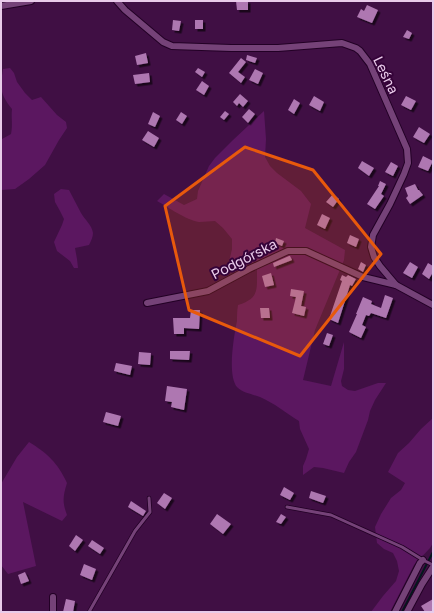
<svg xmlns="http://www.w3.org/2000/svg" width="434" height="613" viewBox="0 0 434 613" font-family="'Golos Text',sans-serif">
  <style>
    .green { fill: #5b1760 }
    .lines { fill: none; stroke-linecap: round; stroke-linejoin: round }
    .stream { stroke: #03191c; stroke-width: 2 }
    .building { fill: #ae77b1; filter: url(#shadow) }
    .lane-casing { stroke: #220025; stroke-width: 4.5 }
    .street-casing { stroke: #220025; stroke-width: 8 }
    .lane { stroke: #754278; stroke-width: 3 }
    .street { stroke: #754278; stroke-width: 6 }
    .marked { fill: #e8590c; fill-opacity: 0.2; stroke: #e8590c; stroke-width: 3; stroke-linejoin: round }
    .labels { text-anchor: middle; stroke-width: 4; stroke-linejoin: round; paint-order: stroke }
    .street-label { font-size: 14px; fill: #e9cbea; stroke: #350339 }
  </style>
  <defs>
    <filter id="shadow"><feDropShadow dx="2.5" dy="2.5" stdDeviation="0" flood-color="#0009"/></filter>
  </defs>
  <rect width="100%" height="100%" fill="#400f44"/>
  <!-- green -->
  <g class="green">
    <path d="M10 68 14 73 17 82 25 93 32 100 41 97 57 115 66 122 67 128 59 140 45 165 29 179 15 189 1 190V138L2 139 11 134C13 125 11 117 12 109 0 94 0 88 3 69Z"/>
    <path d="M264 111 266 139 265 157 270 166 277 173 301 191 311 204 305 228 345 250 344 260 315 330 303 380 331 386 344 342V369L341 381 342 386 348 390 355 391 378 383H386L375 400 370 411 368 420 356 452 349 462 344 473 323 468 314 467 303 475V466L306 459 309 449 300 429 299 421C286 413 274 403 260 397 252 394 243 393 237 387 227 375 234 336 237 321 237 316 237 311 238 305 259 298 257 291 257 270L230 272 229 262 232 249V239L223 228 215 221C210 221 205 222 199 222 186 220 168 207 157 201L164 194 184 205 197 199 198 191 209 166 215 158 233 140Z"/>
    <path d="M61 189 69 190C73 198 77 205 81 213 85 220 92 225 93 233 93 237 91 241 89 245L75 248 77 259 78 268H74L70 261 57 251 54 242 62 225 64 219 60 211 55 202 54 194Z"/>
    <polygon points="433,418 433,543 430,548 414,565 390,612 371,612 383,596 396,581 399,571 397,561 393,553 384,549 377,543 375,527 381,514 391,498 401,490 405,483 388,472 398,453 409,443 421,429"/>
    <path d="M29 442C47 453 58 463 67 483 63 496 62 502 67 515L62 521 23 502 36 566 8 574 1 565V484L17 457Z"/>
  </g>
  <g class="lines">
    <!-- stream -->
    <polyline class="stream" points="402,612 433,552"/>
  </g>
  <!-- building -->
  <g class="building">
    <polygon points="236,1 248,1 248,10 237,10"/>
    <polygon points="367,5 378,10 372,23 357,17 361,9 364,11"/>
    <polygon points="173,20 181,21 179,31 172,30"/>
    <rect x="195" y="20" width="8" height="9"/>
    <polygon points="407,30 412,33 409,39 403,37"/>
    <polygon points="146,53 148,63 137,65 135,56"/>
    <polygon points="247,55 257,58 255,63 246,60"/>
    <polygon points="241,58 246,62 238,72 245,77 241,83 229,73"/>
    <polygon points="198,68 205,72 202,77 195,72"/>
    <polygon points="255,69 263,73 258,84 249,80"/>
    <polygon points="149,73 150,82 135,84 133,75"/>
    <polygon points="202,81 209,86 204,95 196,90"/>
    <polygon points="240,94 248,101 243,107 239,103 237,106 233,102"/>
    <polygon points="314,96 324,102 320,111 309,105"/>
    <polygon points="406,96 416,101 411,110 401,105"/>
    <polygon points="294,99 300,103 294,114 288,110"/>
    <polygon points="249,109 255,114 248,123 242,117"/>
    <polygon points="225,111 229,114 224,120 220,117"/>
    <polygon points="153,112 160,116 155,127 148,124"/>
    <polygon points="181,112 187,116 182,124 176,120"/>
    <polygon points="419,127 430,134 424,143 413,137"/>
    <polygon points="148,131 159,138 154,147 142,140"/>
    <polygon points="423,156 433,161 428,171 418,167"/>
    <polygon points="362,161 374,168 369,176 358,168"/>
    <polygon points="391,162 398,166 393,176 385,172"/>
    <polygon points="380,181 386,184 381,194 384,196 375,209 367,204 379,186 378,186"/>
    <polygon points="415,184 418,190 419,190 423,195 410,204 406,198 408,196 405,188"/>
    <polygon points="333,194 339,199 333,207 326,202"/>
    <polygon points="322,214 330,218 325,229 317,225"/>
    <polygon points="350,235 359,239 356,247 347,243"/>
    <polygon points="276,238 284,241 282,246 275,243"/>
    <polygon points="289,256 290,256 292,260 274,267 273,263"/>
    <polygon points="361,262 366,265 363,272 358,269"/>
    <polygon points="410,262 418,267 412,278 403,273"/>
    <polygon points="428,263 433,266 433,272 429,279 422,274"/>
    <polygon points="271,273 274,285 265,287 262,276"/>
    <polygon points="342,275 346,277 348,275 356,279 352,286 350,285 338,323 329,319 342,281 340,280"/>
    <polygon points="291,289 304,291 301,306 306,307 304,316 292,313 296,297 290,296"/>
    <polygon points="385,295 393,298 386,318 371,313 369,316 366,315 362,325 366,327 361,338 349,332 357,314 356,314 363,297 372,301 371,304 381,308"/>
    <polygon points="260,308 269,308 270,318 261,318"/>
    <polygon points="191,310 200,310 199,329 184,328 184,334 174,334 173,318 190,318"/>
    <polygon points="327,333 333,335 329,346 323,344"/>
    <polygon points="170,351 190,351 189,360 170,359"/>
    <polygon points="139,352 151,353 150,365 138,364"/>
    <polygon points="116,363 132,366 130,375 114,371"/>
    <polygon points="167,386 187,389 184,410 171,407 172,402 165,401"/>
    <polygon points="106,412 121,416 118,426 103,422"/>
    <polygon points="284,487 294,493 290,500 280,495"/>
    <polygon points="311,491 326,496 323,503 309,498"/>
    <polygon points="164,493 172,498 165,509 157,503"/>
    <polygon points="131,501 146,511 143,516 128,507"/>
    <polygon points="217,514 231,524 223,534 210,524"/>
    <polygon points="281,514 286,517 281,524 276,522"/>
    <polygon points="76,535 83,540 75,551 69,546"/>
    <polygon points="92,540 104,548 100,554 88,546"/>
    <polygon points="84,564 96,569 92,580 80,575"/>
    <polygon points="25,572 29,581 21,584 18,575"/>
    <polygon points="66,599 75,601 73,612 63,612"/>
    <polygon points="433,599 433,612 425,612 421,606"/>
  </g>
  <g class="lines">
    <!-- lane casing -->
    <g class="lane-casing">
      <g id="lane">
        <polyline points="287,507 331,515 402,547 423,560 433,565"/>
        <polyline points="89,612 135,531 150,512 149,498"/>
      </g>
    </g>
    <!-- street casing -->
    <g class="street-casing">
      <g id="street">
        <polyline points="117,1 125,10 163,42 172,46 231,48 278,48 342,43 356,48 360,51 370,64 407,149 408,163 404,174 390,204 373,235 371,247 374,257 380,266 396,285 433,305"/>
        <polyline points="1,6 31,1"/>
        <polyline points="147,303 208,291 249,269 288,251 306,251 363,277 396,285"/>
        <polyline points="53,597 53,612"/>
        <polyline points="395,612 420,563 423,560"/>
        <polyline points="407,612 422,584 433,567"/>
      </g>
    </g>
    <!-- lane -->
    <use href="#lane" class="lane"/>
    <!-- street -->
    <use href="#street" class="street"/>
  </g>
  <!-- marked area -->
  <path class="marked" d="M245 147 313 170 381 254 300 356 189 310 165 206Z"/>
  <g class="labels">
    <!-- street labels -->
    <g class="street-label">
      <text transform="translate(386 75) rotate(64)" y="5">Leśna</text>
      <text transform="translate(244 259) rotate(-27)" y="5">Podgórska</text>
    </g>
  </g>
  <!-- border -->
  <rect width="434" height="613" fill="none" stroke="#e9cbea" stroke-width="4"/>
</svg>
